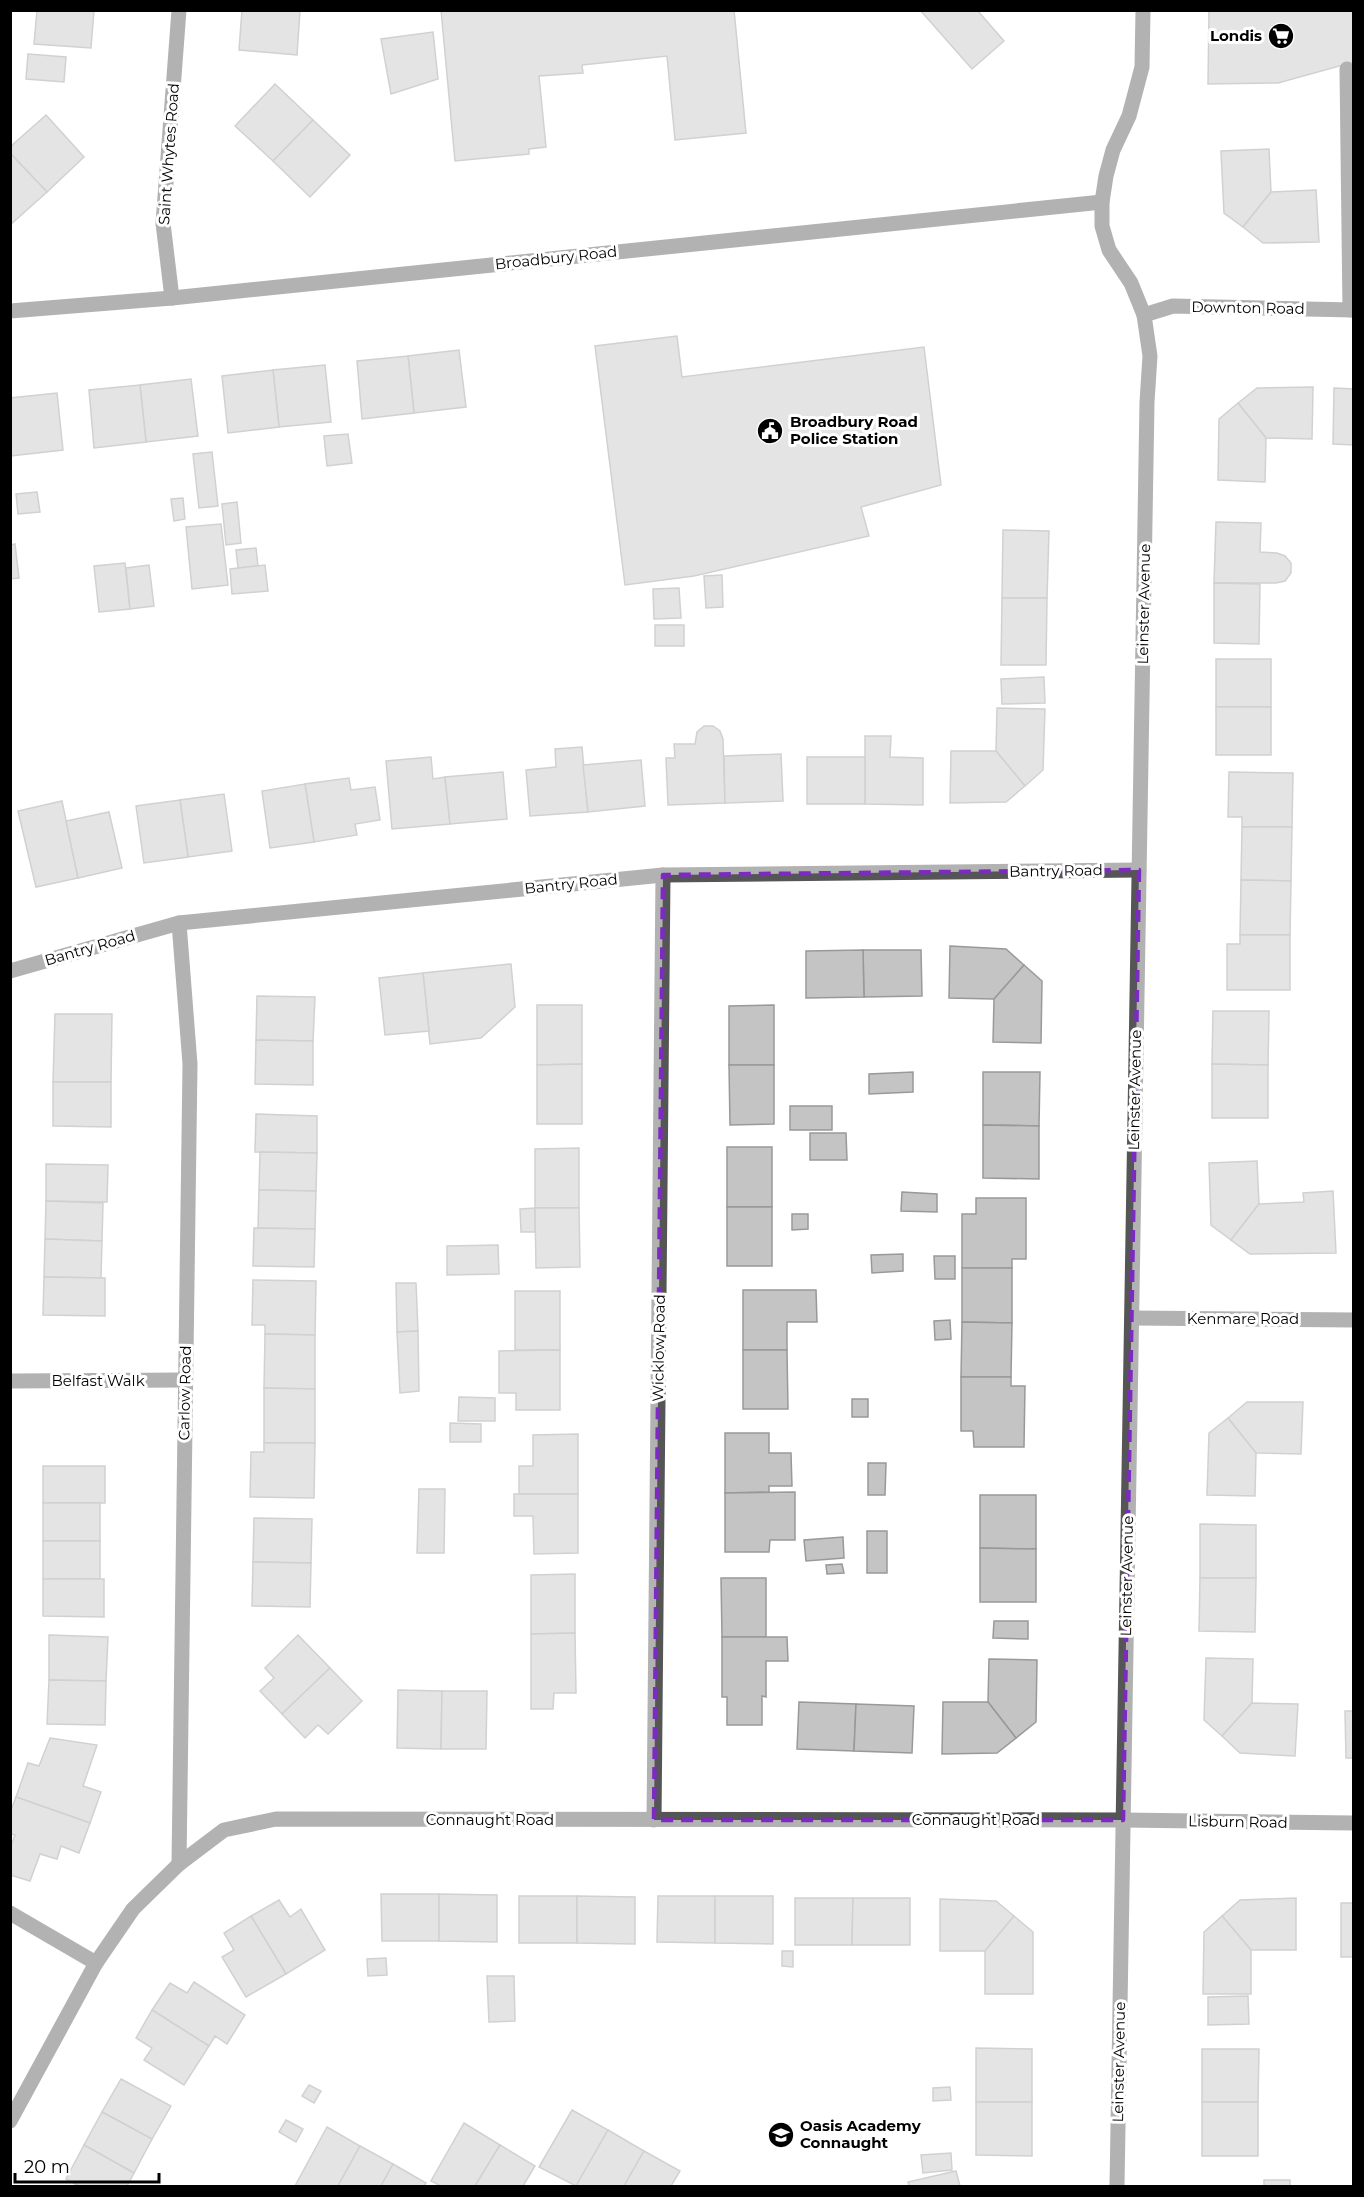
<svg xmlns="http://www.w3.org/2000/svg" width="1364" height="2197" viewBox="0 0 1364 2197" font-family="Montserrat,sans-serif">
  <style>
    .building { fill: #c4c4c4; stroke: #999; stroke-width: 1.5 }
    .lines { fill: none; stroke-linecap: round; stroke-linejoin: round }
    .minor { stroke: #555; stroke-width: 15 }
    .marked { fill: none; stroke: #7b2cbf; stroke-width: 4.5; stroke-dasharray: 12 8; stroke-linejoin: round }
    .labels { text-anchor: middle; stroke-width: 6; stroke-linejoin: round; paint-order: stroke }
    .poi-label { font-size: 15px; font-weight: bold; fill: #000; stroke: #fff; text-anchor: start }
    .street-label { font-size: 15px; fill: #000; stroke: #fff }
  </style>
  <rect width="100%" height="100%" fill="#fff"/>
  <!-- building -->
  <g class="building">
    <polygon points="37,10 94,10 91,48 34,44"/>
    <polygon points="242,10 300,10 297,55 239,50"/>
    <polygon points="441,10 734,10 746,133 675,140 667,56 582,65 583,73 539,76 546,147 529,149 529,154 455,161"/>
    <polygon points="920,10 977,10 1004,41 972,69"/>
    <polygon points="1209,10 1354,10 1354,62 1278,83 1208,84"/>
    <polygon points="433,32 438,79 391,94 381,39"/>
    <polygon points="28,54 66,57 64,82 26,79"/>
    <polygon points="275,84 313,120 273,161 235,126"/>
    <polygon points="46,115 84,157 47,192 10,153 10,147"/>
    <polygon points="313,120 350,155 310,197 273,161"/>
    <polygon points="1269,149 1271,192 1243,227 1224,213 1221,151"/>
    <polygon points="10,153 47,192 10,225"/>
    <polygon points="1316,190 1319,242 1263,243 1243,227 1271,192"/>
    <polygon points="677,336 682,377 924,347 941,485 861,507 869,536 694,576 625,585 595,346"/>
    <polygon points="459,350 466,407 414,413 408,356"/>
    <polygon points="408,356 414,413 362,419 357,361"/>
    <polygon points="325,365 331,422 279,427 273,370"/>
    <polygon points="273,370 279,427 228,433 222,376"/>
    <polygon points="191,379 198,436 146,442 140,385"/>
    <polygon points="140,385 146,442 94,448 89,390"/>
    <polygon points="1313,387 1312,439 1266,438 1238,403 1257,388"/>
    <polygon points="1334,388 1354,389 1354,445 1333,444"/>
    <polygon points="57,393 63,450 11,456 10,398"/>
    <polygon points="1238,403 1266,438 1265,482 1218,480 1219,419"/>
    <polygon points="348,434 352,463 327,466 324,436"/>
    <polygon points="212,452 218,506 199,508 193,454"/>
    <polygon points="37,492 40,512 18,514 16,494"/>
    <polygon points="183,498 185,519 174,521 171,499"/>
    <polygon points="237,502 241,543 226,545 222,504"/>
    <polygon points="1216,522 1261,523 1260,552 1277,553 1285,556 1291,563 1291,573 1285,581 1276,583 1214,583"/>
    <polygon points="221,524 228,585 192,589 186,527"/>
    <polygon points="1003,530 1049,531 1047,598 1002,598"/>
    <polygon points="15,544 19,578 10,579 10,545"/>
    <polygon points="256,548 258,566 238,568 236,550"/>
    <polygon points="125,563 130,609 99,612 94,566"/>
    <polygon points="149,565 154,606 130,609 126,568"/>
    <polygon points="265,565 268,591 232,594 230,569"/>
    <polygon points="722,575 723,607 706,608 704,576"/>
    <polygon points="1214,583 1260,584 1259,644 1214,643"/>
    <polygon points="679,588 681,618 654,619 653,589"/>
    <polygon points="1002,598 1047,598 1046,665 1001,665"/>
    <rect x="655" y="625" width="29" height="21"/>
    <rect x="1216" y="659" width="55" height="48"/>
    <polygon points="1044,677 1045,703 1002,704 1001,679"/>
    <rect x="1216" y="707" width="55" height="48"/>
    <polygon points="997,708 1045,709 1043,770 1025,786 996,751"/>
    <polygon points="704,726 713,726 720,731 723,739 725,803 668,805 666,758 675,758 674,744 695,744 697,732"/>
    <polygon points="865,736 891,736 890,757 923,758 923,805 865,804"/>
    <polygon points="582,747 588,812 530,816 526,770 556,767 555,749"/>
    <polygon points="951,751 996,751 1025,786 1006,802 950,803"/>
    <polygon points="781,754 783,801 725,803 724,756"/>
    <polygon points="431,757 433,779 445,777 450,824 392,829 386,761"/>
    <rect x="807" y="757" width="58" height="47"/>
    <polygon points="641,760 645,806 588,812 583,765"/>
    <polygon points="503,772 507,819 450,824 445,777"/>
    <polygon points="1229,772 1293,773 1292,827 1242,827 1242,817 1228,817"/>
    <polygon points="349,778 351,790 375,787 380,820 355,824 357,835 314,842 305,784"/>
    <polygon points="305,784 314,842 270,848 262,791"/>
    <polygon points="224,794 232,851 188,857 180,800"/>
    <polygon points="180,800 188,857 144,863 136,806"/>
    <polygon points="62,801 78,878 36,887 18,811"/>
    <polygon points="109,812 122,868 78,878 66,821"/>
    <polygon points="1242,827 1292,827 1291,881 1241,880"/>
    <polygon points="1241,880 1291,881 1290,935 1240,935"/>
    <polygon points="1240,935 1290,935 1290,990 1227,990 1227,944 1240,944"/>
    <polygon points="950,946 1006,949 1024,965 994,999 949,998"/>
    <polygon points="863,950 921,950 922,996 864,997"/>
    <polygon points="863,950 864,997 806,998 806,951"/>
    <polygon points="511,964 515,1007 481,1038 430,1044 423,973"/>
    <polygon points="1024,965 1042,981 1041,1043 993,1042 994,999"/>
    <polygon points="423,973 429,1031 385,1035 379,978"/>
    <polygon points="257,996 315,997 313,1041 256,1040"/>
    <polygon points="537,1005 582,1005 582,1064 537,1065"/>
    <polygon points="774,1005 774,1065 729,1065 729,1006"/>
    <polygon points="1213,1011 1269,1011 1268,1065 1212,1064"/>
    <polygon points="55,1014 112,1014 111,1082 53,1082"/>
    <polygon points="256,1040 313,1041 313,1085 255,1084"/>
    <polygon points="582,1064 582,1124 537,1124 537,1065"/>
    <polygon points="1212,1064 1268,1065 1268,1118 1212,1118"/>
    <polygon points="729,1065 774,1065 774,1124 730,1125"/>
    <polygon points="913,1072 913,1092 869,1094 869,1074"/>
    <polygon points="983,1072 1040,1072 1039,1126 983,1125"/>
    <polygon points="53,1082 111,1082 111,1127 53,1126"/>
    <rect x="790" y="1106" width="42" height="24"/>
    <polygon points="256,1114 317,1116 317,1153 255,1152"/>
    <polygon points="983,1125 1039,1126 1039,1179 983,1178"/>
    <polygon points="810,1133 846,1133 847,1160 810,1160"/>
    <rect x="727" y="1147" width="45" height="60"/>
    <polygon points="579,1148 579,1208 535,1208 535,1149"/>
    <polygon points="260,1152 317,1153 316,1191 259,1190"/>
    <polygon points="1257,1161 1259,1204 1231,1240 1211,1225 1209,1163"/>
    <polygon points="46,1164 108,1165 107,1202 46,1201"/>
    <polygon points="259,1190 316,1191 315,1229 258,1228"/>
    <polygon points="1333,1191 1336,1253 1250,1254 1231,1240 1259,1204 1304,1202 1303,1193"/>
    <polygon points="902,1192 937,1194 937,1212 901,1211"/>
    <polygon points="976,1198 1026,1198 1026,1259 1012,1259 1012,1268 962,1268 962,1214 976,1214"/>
    <polygon points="46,1201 103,1203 102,1241 45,1239"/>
    <rect x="727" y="1207" width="45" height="59"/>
    <polygon points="535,1208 535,1232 521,1232 520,1209"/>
    <polygon points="535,1208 579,1208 580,1267 536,1268"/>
    <polygon points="792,1214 808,1214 808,1229 792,1230"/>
    <polygon points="254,1228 315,1229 314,1267 253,1266"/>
    <polygon points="45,1239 102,1241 101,1278 44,1277"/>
    <polygon points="498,1245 499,1274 447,1275 447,1246"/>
    <polygon points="903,1254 903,1271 872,1273 871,1255"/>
    <polygon points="934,1256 955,1256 955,1279 935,1279"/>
    <polygon points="962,1268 1012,1268 1012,1323 962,1322"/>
    <polygon points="44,1277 105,1278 105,1316 43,1315"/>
    <polygon points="253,1280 316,1281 315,1335 265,1334 265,1325 252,1325"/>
    <polygon points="396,1283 416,1283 418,1331 397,1332"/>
    <polygon points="743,1290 816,1290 817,1322 787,1322 787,1350 743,1350"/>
    <rect x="515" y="1291" width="45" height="59"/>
    <polygon points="950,1320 951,1339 935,1340 934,1321"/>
    <polygon points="962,1322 1012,1323 1011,1377 961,1377"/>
    <polygon points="418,1331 419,1391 400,1393 397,1332"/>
    <polygon points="265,1334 315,1335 315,1389 264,1388"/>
    <polygon points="560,1350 560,1410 516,1410 516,1393 499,1393 499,1351"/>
    <polygon points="743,1350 787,1350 788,1409 743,1409"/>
    <polygon points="961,1377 1011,1377 1011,1386 1025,1386 1024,1447 974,1447 973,1431 961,1431"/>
    <polygon points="264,1388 315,1389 315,1443 264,1443"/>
    <polygon points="459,1397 495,1398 495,1421 458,1421"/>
    <rect x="852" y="1399" width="16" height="18"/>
    <polygon points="1247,1402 1303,1402 1301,1454 1256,1453 1228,1418"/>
    <polygon points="1228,1418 1256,1453 1255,1496 1207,1495 1209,1433"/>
    <polygon points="450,1423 481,1424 481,1442 450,1442"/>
    <polygon points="725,1433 769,1433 769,1453 791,1453 792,1486 769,1486 769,1492 725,1493"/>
    <polygon points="578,1434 578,1494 519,1494 519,1466 533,1466 533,1435"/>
    <polygon points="264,1443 315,1443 314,1498 250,1497 251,1452 264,1452"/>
    <polygon points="868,1463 886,1463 885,1495 868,1495"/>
    <rect x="43" y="1466" width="62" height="37"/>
    <polygon points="419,1489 445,1489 444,1553 417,1553"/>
    <polygon points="795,1492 795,1540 770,1540 769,1552 725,1552 725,1493"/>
    <polygon points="514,1494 578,1494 578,1553 534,1554 533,1516 514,1516"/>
    <polygon points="980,1495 1036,1495 1036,1549 980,1548"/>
    <rect x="43" y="1503" width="57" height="38"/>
    <polygon points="254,1518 312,1519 311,1563 253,1562"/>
    <polygon points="1200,1524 1256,1525 1256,1578 1200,1578"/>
    <rect x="867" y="1531" width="20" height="42"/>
    <polygon points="843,1537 844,1558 806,1561 804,1540"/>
    <rect x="43" y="1541" width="57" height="38"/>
    <polygon points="980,1548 1036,1549 1036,1602 980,1602"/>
    <polygon points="253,1562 311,1563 310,1607 252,1606"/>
    <polygon points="842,1564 844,1573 827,1574 826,1565"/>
    <polygon points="575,1574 575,1633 531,1634 531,1575"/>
    <polygon points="721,1578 766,1578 766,1637 722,1637"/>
    <polygon points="1200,1578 1256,1578 1255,1632 1199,1631"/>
    <polygon points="43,1579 104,1579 104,1617 43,1616"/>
    <polygon points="994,1621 1028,1621 1028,1639 993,1638"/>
    <polygon points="575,1633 576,1693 554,1693 553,1709 531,1709 531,1634"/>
    <polygon points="49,1635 108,1637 106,1681 49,1680"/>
    <polygon points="298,1635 330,1668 282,1714 260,1691 274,1678 265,1668"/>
    <polygon points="722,1637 787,1637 788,1661 766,1661 766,1697 762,1696 762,1725 727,1725 727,1697 722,1697"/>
    <polygon points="1206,1658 1253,1659 1252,1703 1222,1736 1204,1720"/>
    <polygon points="989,1659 1037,1660 1036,1722 1016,1738 988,1702"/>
    <polygon points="330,1668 362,1701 328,1734 318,1725 305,1738 282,1714"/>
    <polygon points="49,1680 106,1681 105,1725 47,1724"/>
    <polygon points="398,1690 442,1691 441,1749 397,1748"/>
    <polygon points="442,1691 487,1691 486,1749 441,1749"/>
    <polygon points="799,1702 856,1704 854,1751 797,1749"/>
    <polygon points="943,1702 988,1702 1016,1738 997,1753 942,1754"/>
    <polygon points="1252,1703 1298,1704 1295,1756 1240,1753 1222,1736"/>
    <polygon points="856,1704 914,1706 912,1753 854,1751"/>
    <polygon points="1345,1711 1354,1711 1354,1758 1346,1758"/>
    <polygon points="50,1738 97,1745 83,1786 101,1792 90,1823 16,1797 28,1763 39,1766"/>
    <polygon points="16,1797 90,1823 79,1853 61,1846 57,1859 40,1854 30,1881 10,1875 10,1848 15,1835 10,1834 10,1813"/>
    <polygon points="381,1894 439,1894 439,1941 382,1941"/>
    <polygon points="439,1894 497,1895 497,1942 439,1941"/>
    <rect x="519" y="1896" width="58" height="47"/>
    <polygon points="577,1896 635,1897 635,1944 577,1943"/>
    <polygon points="658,1896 715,1896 715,1943 657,1942"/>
    <polygon points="715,1896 773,1896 773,1944 715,1943"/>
    <polygon points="795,1898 853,1898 852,1945 795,1945"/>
    <polygon points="853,1898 910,1898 910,1945 852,1945"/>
    <polygon points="1296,1898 1296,1950 1251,1950 1222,1916 1240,1900"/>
    <polygon points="940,1899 996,1901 1014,1916 985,1951 940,1951"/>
    <polygon points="279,1900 290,1917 301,1909 325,1950 286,1974 251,1916"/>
    <rect x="1341" y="1903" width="13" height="54"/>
    <polygon points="251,1916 286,1974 246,1997 222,1957 234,1950 224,1933"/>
    <polygon points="1014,1916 1033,1932 1033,1994 985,1994 985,1951"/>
    <polygon points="1222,1916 1251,1950 1251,1994 1203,1994 1204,1932"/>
    <polygon points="782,1951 793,1951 793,1967 782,1966"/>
    <polygon points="386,1958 387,1975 368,1976 367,1959"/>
    <polygon points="487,1976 514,1976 515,2021 489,2022"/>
    <polygon points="194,1982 245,2015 227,2044 215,2036 209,2046 152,2010 170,1983 187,1993"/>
    <polygon points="1248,1996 1249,2024 1208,2025 1208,1997"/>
    <polygon points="152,2010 209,2046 184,2085 144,2060 152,2048 136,2038"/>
    <polygon points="976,2048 1032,2049 1032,2102 976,2102"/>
    <polygon points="1202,2049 1259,2049 1258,2102 1202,2102"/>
    <polygon points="121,2079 171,2106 152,2139 102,2112"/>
    <polygon points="309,2085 321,2091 314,2103 302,2096"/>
    <polygon points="950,2087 951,2100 933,2101 933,2088"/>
    <polygon points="976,2102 1032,2102 1032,2156 976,2155"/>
    <rect x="1202" y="2102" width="56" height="54"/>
    <polygon points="572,2110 608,2130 576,2186 539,2167"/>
    <polygon points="102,2112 152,2139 134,2173 84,2145"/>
    <polygon points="286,2120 303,2129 296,2142 279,2132"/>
    <polygon points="464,2123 500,2145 475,2186 441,2186 431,2181"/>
    <polygon points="327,2127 360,2146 338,2186 295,2186"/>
    <polygon points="608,2130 644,2151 624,2186 576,2186"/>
    <polygon points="84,2145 134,2173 127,2186 79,2186 66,2179"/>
    <polygon points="500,2145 535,2166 523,2186 475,2186"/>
    <polygon points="360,2146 393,2164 381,2186 338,2186"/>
    <polygon points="644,2151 680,2171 671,2186 624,2186"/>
    <polygon points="951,2153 952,2170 923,2173 921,2155"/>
    <polygon points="393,2164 426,2183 424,2186 381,2186"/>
    <polygon points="956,2171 960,2186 909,2186 908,2182"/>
    <rect x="1264" y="2180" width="26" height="6"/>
  </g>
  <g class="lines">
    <!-- minor -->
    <g class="minor">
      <polyline points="1347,69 1350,310"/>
      <polyline points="172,298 163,223 179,10"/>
      <polyline points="10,311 172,298 1102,202"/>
      <polyline points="1144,315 1173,306 1354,310"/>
      <polyline points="10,971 179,923 663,875 1139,870"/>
      <polyline points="1132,1318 1354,1320"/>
      <polyline points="10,1381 185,1380"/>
      <polyline points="654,1820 663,875"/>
      <polyline points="179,1864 190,1064 179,923"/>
      <polyline points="10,1913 96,1963"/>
      <polyline points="10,2121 96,1963 133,1909 179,1864 224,1830 276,1819 1123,1820 1354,1823"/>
      <polyline points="1117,2186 1147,402 1150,356 1144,315 1131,283 1109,250 1102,226 1102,202 1106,176 1113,150 1129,116 1142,67 1143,10"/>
    </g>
  </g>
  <!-- marked area -->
  <path d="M0 0H1364V2197H0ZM1139 870 1123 1820H654L663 875Z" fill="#fff" fill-opacity=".55" fill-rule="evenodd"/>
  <path class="marked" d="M1139 870 1123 1820H654L663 875Z"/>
  <!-- icons -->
  <defs>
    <g id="supermarket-disc" transform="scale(1.35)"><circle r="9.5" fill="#000" stroke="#fff"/><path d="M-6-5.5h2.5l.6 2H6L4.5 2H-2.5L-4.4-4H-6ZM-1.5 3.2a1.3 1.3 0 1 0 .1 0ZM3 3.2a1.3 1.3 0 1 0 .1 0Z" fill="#fff"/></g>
    <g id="civic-disc" transform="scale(1.35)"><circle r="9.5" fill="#000" stroke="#fff"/><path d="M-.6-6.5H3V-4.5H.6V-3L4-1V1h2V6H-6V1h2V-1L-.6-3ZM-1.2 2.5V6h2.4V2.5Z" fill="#fff"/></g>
    <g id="school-disc" transform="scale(1.35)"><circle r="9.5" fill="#000" stroke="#fff"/><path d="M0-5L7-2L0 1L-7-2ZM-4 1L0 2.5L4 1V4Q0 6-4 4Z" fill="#fff"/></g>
  </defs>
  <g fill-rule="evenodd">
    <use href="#supermarket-disc" x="1281" y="36"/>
    <use href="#civic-disc" x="770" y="431"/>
    <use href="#school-disc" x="781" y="2135"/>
  </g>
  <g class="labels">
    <!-- poi labels -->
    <g class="poi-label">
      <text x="1262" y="41" text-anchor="end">Londis</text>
      <text x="790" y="427">Broadbury Road<tspan x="790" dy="17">Police Station</tspan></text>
      <text x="800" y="2131">Oasis Academy<tspan x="800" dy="17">Connaught</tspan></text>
    </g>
    <!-- street labels -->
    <g class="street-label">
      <text transform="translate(169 154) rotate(-86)" y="5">Saint Whytes Road</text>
      <text transform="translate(556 258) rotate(-6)" y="5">Broadbury Road</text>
      <text transform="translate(1248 308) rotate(1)" y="5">Downton Road</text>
      <text transform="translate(1144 604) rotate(-89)" y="5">Leinster Avenue</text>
      <text transform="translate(1056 871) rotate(-1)" y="5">Bantry Road</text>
      <text transform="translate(571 884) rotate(-6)" y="5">Bantry Road</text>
      <text transform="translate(90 948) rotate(-16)" y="5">Bantry Road</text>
      <text transform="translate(1135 1090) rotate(-89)" y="5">Leinster Avenue</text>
      <text x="1243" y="1324">Kenmare Road</text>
      <text transform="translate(659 1348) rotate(-89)" y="5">Wicklow Road</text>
      <text x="98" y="1386">Belfast Walk</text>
      <text transform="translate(185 1393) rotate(-89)" y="5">Carlow Road</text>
      <text transform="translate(1127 1576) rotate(-89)" y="5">Leinster Avenue</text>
      <text x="490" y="1825">Connaught Road</text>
      <text x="976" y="1825">Connaught Road</text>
      <text transform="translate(1238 1822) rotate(1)" y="5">Lisburn Road</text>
      <text transform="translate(1119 2062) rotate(-89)" y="5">Leinster Avenue</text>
    </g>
  </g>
  <!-- border -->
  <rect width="1364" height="2197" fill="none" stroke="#000000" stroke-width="24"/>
  <!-- scale -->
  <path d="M15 2173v9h144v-9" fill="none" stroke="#000000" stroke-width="3"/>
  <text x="24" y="2173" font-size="18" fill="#000000" stroke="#ffffff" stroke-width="4.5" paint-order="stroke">20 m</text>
</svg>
